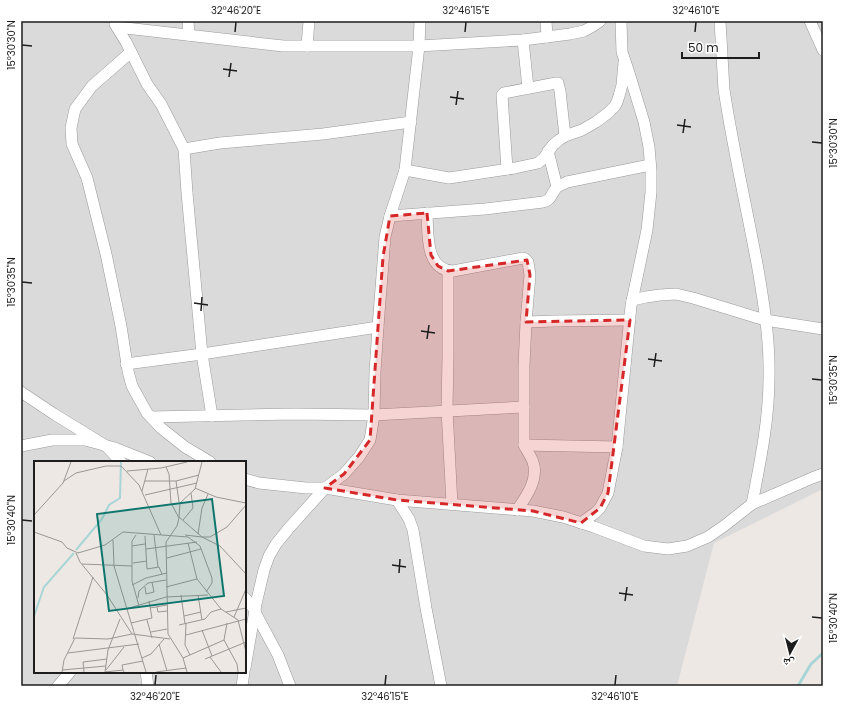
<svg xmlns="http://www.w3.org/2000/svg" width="844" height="707" viewBox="0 0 844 707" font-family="Poppins,'Noto Naskh Arabic',sans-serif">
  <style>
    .residential { fill: #dbdada; fill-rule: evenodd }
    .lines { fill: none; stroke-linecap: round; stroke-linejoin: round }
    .stream { stroke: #a9d5d6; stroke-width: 3 }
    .minor-casing { stroke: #9a9a9a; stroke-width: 12 }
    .minor { stroke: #fff; stroke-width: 11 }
    .marked { fill: #d62828; fill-opacity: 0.2; stroke: #d62828; stroke-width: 3; stroke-dasharray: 8 5; stroke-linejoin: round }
    .ticks { fill: none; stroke: #1d1d1d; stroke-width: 1.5 }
    .inset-river { fill: none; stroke: #a9d5d6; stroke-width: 2 }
    .inset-road { fill: none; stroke: #9a9794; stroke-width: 1 }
    .view { fill: #0f766e; fill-opacity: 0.15; stroke: #0f766e; stroke-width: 2 }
    .inset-edge { fill: none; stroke: #1d1d1d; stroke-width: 2 }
    .neatline { fill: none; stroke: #1d1d1d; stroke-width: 1.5 }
    .ticks-label { font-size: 10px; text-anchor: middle; fill: #1d1d1d }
  </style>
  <rect width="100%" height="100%" fill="#ede8e4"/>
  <!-- residential -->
  <path class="residential" d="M21 21H823V489L714 543 677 686H21ZM35 462H245V672H35Z"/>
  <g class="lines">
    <!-- stream -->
    <polyline class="stream" points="798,686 811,664 823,653"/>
    <!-- minor casing -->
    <g class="minor-casing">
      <g id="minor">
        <polyline points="188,21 189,35"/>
        <polyline points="546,21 547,37"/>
        <path d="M720 21 724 90 727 108C736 162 748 215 758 269 764 304 770 342 769 378 769 420 760 463 752 504"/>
        <polyline points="810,21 823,50"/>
        <polyline points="115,24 126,42 147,84 161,104 184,149 187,193 202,354 212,416"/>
        <polyline points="117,27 283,46 419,46 523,40 570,34 584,31 593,26 600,21"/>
        <polyline points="523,40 528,88"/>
        <polyline points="307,46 309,21"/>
        <polyline points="131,52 92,86 75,109 71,128 72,144 87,178 106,254 121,326 128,371 132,386 147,413 161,428 185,447 210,462"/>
        <polyline points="184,149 220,143 323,134 411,122"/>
        <polyline points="548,151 557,187"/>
        <polyline points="507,169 502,95 504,93 556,83 558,83 560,91 565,136"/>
        <polyline points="405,170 449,178 515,168 538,163 544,158 553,145 559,140 565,136 582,130 596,122 608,113 615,106 617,102 619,96 622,85 624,62"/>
        <path d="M427 213C428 233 425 270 453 271L523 258 525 259 528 262 530 275 526 322 524 366V445C527 451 531 456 533 462 539 479 526 497 517 510"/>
        <path d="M390 216 485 209 543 202C552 200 551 193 557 187 560 185 564 184 567 182L650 165"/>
        <polyline points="448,271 448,356 447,410 452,504"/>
        <polyline points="632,300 646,297 660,295 676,294 693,298 765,320 823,329"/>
        <polyline points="526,322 555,321 630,320"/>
        <polyline points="126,364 202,354 378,327"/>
        <polyline points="21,392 54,414 106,446 121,462"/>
        <polyline points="151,417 294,414 374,415 524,407"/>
        <polyline points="524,445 617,447"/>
        <polyline points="21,446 52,440 85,440 115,448 150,462"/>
        <polyline points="245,479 259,483 306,488 325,488 397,500 533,511 563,517 594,527 644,546 668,549 687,546 708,537 724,526 752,504 812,478 823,474"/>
        <polyline points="397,500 409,519 413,530 426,608 441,686"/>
        <polyline points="581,523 595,513 600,508 608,493 617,447 631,306 647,230 651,192 651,171 649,147 644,122 630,76 622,52 621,21"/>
        <polyline points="245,598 255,610 245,668"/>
        <polyline points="146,672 148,686"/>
        <polyline points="58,686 70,672"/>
        <polyline points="242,686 244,672"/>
        <polyline points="290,686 278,655 256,614 255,610 256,604 264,570 269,556 276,544 289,528 325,488 344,474 359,457 370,440 374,415 375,372 378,327 385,237 390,216 405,170 419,46 420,21"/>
      </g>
    </g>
    <!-- minor -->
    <use href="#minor" class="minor"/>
  </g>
  <!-- marked area -->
  <path class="marked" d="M427 213 431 255 438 266 448 271 527 260 530 275 526 322 630 320 608 493 600 508 581 523 533 511 397 500 325 488 344 474 370 440 383 257 390 216Z"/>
  <!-- ticks -->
  <path class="ticks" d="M235 32 236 22M465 32 466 22M695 32 696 22M22 45 32 46M223 69 237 71M229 77 231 63M450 97 464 99M456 105 458 91M677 125 691 127M683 133 685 119M812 142 822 143M22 282 32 283M194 303 208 305M201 311 202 297M421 331 435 333M427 339 429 325M648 359 662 361M654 367 656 353M812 379 822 380M22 520 32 521M392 565 406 567M399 573 400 559M619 593 633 595M625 601 627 587M812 617 822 618M155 685 156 675M385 685 386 675M615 685 616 675"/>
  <!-- overview -->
  <g transform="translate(34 461)">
    <rect width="212" height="212" fill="#ede8e4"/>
    <path class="inset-river" d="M42 89 68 58 75 44 86 37 87 1M0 155 10 126 40 92"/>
    <path class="inset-road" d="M168 1 161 28 146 42 145 56 168 76H176L193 66 212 44M132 6 135 13 137 42 145 57 143 65 132 81 134 173 149 197 153 211M93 10 127 7 153 1M30 20 42 12 72 5H87L105 24 127 74M111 20H142L165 14M142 20 145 41M161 27 182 36 212 42M108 30 114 8M111 34 163 22M0 54 29 22 37 1M149 59 159 47 157 32M0 71 28 81 33 87 44 92 71 84 89 71 154 76 166 85 178 117V122L172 131M164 73 168 47 174 33M102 74 98 80V120L105 145M120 74 124 106M151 74 168 76 186 85 212 113M111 75 113 108 125 106 128 113M79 79 80 105 112 211M154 82 163 118 187 148 204 159 212 191M98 85 111 83M112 88 163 81M42 92 46 101 73 134 98 173M133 97 167 88M99 102 113 100M48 103 98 105M98 124 112 117 133 112M111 126 112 133 120 131 118 121M132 126 163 118M147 134 151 163M164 134 168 159M104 137 105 130 114 122 132 119M123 146 124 151 133 150M116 147 133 144M92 148 132 136 174 134M192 151 212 147M150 155 167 151M200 156 212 128M113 159 118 177M97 162 118 157 115 140M193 162 190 179 203 203 204 211M152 163 151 184 156 194M145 164 171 158 177 151 187 148M168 169 178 195M117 171 133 168M152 174 212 158M39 178 59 116M125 183 133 210M34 192 105 183M176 196 187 211M108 197 117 193 130 178M149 197 190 179M171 198 212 181M28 209 72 205M72 209 90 186M89 209 88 204 109 200M28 211 30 199 41 177 74 178 98 173 136 178M50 211 49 201 73 198M71 211 74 189 86 158M71 211 89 209 90 211M122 211 152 207"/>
    <path class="view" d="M178 38 190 135 75 150 63 53Z"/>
    <rect width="212" height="212" class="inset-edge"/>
  </g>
  <!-- border -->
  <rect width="844" height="707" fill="none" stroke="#ffffff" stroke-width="44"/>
  <!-- north arrow -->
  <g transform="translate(790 653) rotate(187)" stroke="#ffffff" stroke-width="3" paint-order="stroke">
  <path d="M0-3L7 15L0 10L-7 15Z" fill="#1d1d1d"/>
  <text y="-6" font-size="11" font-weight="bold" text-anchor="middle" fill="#1d1d1d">ش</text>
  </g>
  <!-- scale -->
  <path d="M682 52v6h77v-6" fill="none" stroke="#1d1d1d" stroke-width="2"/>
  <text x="688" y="52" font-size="12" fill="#1d1d1d" stroke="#ffffff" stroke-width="3" paint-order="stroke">50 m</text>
  <rect x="22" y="22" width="800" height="663" class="neatline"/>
  <g class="ticks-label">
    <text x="236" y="14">32°46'20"E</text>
    <text x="466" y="14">32°46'15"E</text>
    <text x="696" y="14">32°46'10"E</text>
    <text transform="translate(11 45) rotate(-90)" y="4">15°30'30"N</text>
    <text transform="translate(833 143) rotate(-90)" y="4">15°30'30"N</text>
    <text transform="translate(11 282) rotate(-90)" y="4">15°30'35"N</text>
    <text transform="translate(833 380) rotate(-90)" y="4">15°30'35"N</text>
    <text transform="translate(11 520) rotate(-90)" y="4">15°30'40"N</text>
    <text transform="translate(833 618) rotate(-90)" y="4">15°30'40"N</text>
    <text x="155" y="700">32°46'20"E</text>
    <text x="385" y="700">32°46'15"E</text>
    <text x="615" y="700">32°46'10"E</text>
  </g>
</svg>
